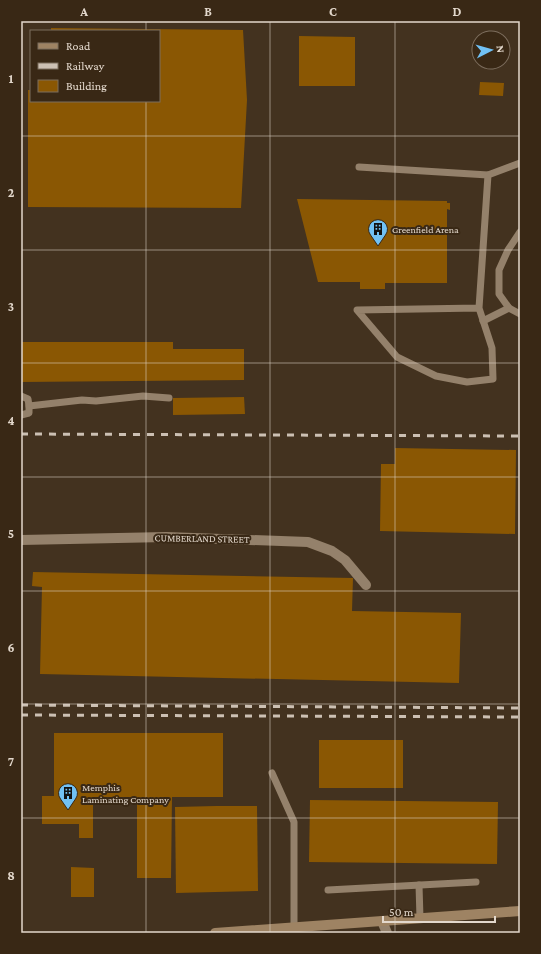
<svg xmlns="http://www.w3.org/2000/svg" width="541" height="954" viewBox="0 0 541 954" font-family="'Crimson Pro',serif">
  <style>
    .building { fill: #8a5703 }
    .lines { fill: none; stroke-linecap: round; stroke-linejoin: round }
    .service { stroke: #94816b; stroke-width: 7 }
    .minor { stroke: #94816b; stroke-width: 10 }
    .secondary { stroke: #9e8363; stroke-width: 10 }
    .rail { stroke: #ccc0b3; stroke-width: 3; stroke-dasharray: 7 7; stroke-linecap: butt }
    .grid { fill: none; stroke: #e3d8cc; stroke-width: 1; stroke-opacity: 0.55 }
    .labels { text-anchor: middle; stroke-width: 4; stroke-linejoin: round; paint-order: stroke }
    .poi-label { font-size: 10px; fill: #e3d8cc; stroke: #392815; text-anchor: start }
    .street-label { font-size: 10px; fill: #e3d8cc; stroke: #392815 }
    .neatline { fill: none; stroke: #e3d8cc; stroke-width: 1.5 }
    .grid-label { font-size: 13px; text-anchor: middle; font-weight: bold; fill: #e3d8cc }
  </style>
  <rect width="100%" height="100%" fill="#43321f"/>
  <!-- building -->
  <g class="building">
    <polygon points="51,28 243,30 247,100 241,208 28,207 28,90 31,90 31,101 159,101 159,31 51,31"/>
    <polygon points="299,36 355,37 355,86 299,86"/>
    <polygon points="480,82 504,83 503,96 479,95"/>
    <polygon points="297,199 447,201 447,203 450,203 450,210 447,209 447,283 385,283 385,289 360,289 360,282 318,282"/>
    <polygon points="21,342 173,342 173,349 244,349 244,380 21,382"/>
    <polygon points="244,397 245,414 173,415 173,398"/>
    <polygon points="395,448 516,450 515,534 380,531 381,464 395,464"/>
    <polygon points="33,572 353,578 352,611 461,613 459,683 40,674 42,587 32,586"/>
    <polygon points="54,733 223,733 223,797 172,797 171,878 137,878 137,797 93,797 93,838 79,838 79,824 42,824 42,796 54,796"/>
    <rect x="319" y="740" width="84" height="48"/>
    <polygon points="310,800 498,802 497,864 309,862"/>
    <polygon points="216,806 257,806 258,891 176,893 175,807"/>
    <polygon points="71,867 94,868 94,897 71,897"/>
  </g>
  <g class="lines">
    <!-- service -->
    <g class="service">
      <polyline points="359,167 488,175"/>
      <polyline points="520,232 508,250 499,270 499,294 509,308 520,314"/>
      <polyline points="479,308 357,310 397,357 436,376 467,382 493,379 492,348 479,308 488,175 520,163"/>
      <polyline points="483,321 509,308"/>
      <polyline points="21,396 28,399 29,406 29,413 21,415"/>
      <polyline points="29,406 82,400 96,401 143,396 169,398"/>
      <polyline points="272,773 294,822 294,927"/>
      <polyline points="419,885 420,918"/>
      <polyline points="328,890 476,882"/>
    </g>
    <!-- minor -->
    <g class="minor">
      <polyline points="21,540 166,537 308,542 332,551 345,560 366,585"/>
      <polyline points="382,921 387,933"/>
    </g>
    <!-- secondary -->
    <polyline class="secondary" points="215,933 520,911"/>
    <!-- rail -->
    <g class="rail">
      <polyline points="21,434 520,436"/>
      <polyline points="21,705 520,708"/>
      <polyline points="21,715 520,717"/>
    </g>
  </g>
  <!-- grid -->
  <path class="grid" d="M146 21V31M270 21V933M395 21V933M146 101V933M21 136H520M21 250H520M21 363H520M21 477H520M21 591H520M21 704H520M21 818H520"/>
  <!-- icons -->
  <defs>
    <g id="building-pin" transform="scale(1)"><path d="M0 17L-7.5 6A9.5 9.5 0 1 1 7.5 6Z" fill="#71c1f4" stroke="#392815"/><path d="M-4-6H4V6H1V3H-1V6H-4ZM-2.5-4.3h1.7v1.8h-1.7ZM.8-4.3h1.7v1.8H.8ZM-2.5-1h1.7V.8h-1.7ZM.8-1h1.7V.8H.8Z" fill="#111"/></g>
  </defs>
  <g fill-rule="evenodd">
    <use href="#building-pin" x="378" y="229"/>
    <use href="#building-pin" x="68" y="793"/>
  </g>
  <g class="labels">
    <!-- poi labels -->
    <g class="poi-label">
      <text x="392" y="233">Greenfield Arena</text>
      <text x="82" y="791">Memphis<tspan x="82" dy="12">Laminating Company</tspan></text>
    </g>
    <!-- street labels -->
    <g class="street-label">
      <text transform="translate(202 538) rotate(1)" y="4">CUMBERLAND STREET</text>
    </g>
  </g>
  <!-- border -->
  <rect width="541" height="954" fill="none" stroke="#392815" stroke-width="44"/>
  <!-- legend -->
  <rect x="30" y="30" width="130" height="72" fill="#392815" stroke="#7d6e5e"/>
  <rect x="38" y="43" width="20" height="6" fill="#9e8363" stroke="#7d6e5e"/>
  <text x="66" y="50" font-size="12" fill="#e3d8cc">Road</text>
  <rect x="38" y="63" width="20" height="6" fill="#ccc0b3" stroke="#7d6e5e"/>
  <text x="66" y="70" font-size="12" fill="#e3d8cc">Railway</text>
  <rect x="38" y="80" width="20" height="12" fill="#8a5703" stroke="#7d6e5e"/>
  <text x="66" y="90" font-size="12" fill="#e3d8cc">Building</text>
  <!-- north arrow -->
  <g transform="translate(491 50) rotate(84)"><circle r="19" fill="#392815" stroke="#7d6e5e"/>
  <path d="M0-3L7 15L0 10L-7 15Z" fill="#71c1f4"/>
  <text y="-6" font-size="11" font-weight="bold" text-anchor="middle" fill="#e3d8cc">N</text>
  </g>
  <!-- scale -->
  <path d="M383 916v6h112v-6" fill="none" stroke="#e3d8cc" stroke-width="2"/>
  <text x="389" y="916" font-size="12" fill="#e3d8cc" stroke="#392815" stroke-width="3" paint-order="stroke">50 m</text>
  <rect x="22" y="22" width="497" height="910" class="neatline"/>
  <g class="grid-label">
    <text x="84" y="16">A</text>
    <text x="208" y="16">B</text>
    <text x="333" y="16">C</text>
    <text x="457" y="16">D</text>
    <text x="11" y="83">1</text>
    <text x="11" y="197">2</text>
    <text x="11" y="311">3</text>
    <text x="11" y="425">4</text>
    <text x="11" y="538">5</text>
    <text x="11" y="652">6</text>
    <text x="11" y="766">7</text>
    <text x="11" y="880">8</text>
  </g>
</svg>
